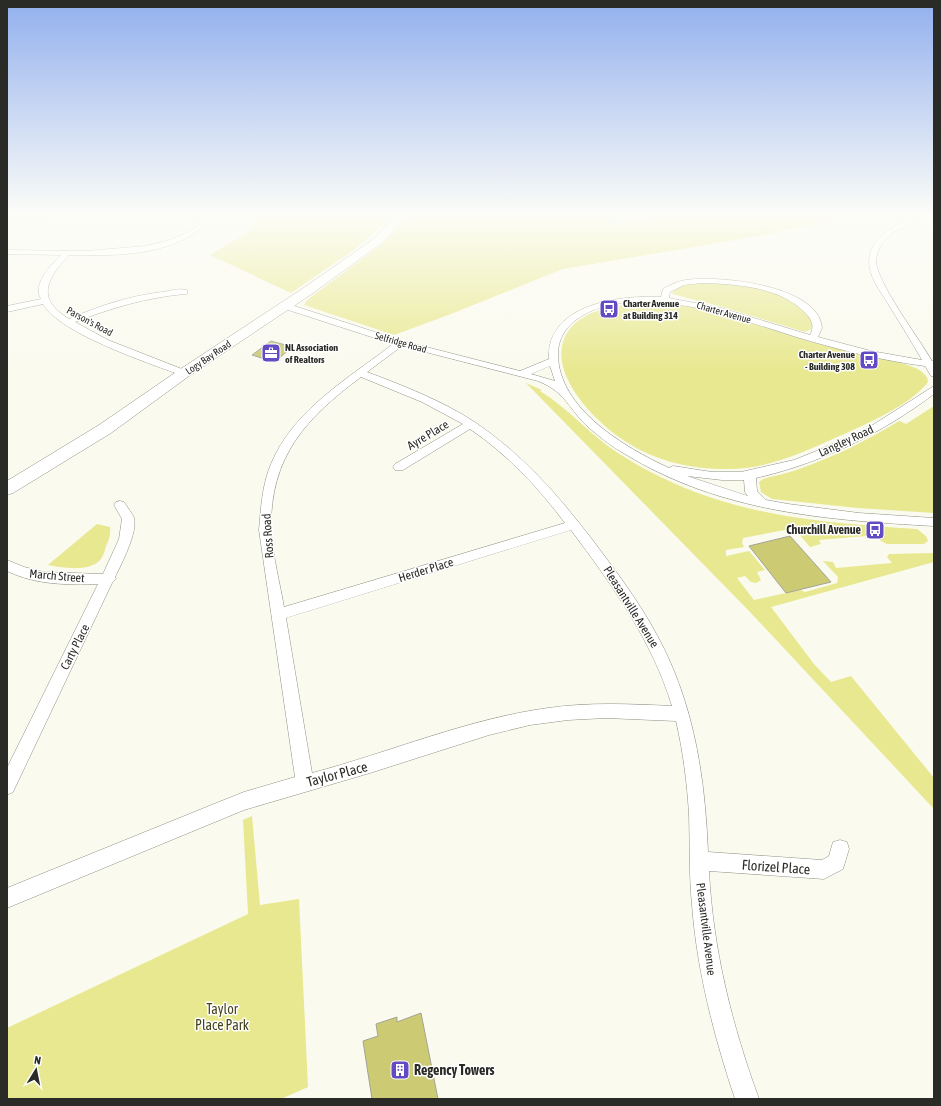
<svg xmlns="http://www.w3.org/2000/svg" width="941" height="1106" viewBox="0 0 941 1106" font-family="'Asap Condensed',sans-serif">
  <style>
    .green { fill: #e8e890 }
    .water { fill: #b1aaf8 }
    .building { fill: #cccb74; stroke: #a3a398 }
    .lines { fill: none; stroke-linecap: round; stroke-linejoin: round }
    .street-casing { stroke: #8f9085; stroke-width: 1 }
    .primary-casing { stroke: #8f9085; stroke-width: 1 }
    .street { fill: #fff; fill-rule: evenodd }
    .primary { fill: #fff; fill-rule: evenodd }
    .labels { text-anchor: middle; stroke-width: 3; stroke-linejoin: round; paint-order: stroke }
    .far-poi-label { font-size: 10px; font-weight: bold; fill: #2a2a26; stroke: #fff; text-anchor: start }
    .far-street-label { font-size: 10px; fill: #2a2a26; stroke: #fff }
    .street-label { font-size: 12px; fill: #2a2a26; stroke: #fff }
    .poi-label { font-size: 12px; font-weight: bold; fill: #2a2a26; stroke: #fff; text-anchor: end }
    .near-street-label { font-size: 14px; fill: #2a2a26; stroke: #fff }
    .near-park-label { font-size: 14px; fill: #45441f; stroke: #fff }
    .near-poi-label { font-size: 14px; font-weight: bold; fill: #2a2a26; stroke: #fff; text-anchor: start }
  </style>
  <rect width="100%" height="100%" fill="#fafaef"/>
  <!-- green -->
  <g class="green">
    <polygon points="258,216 392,216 354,250 291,293 210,255 250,231"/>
    <polygon points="409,216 848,216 766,235 563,269 451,314 394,335 304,305 307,300 385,242"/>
    <path d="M690 283C720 282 811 287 813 328L805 332 719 306 672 294C674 287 684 285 690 283Z"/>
    <path d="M649 303 687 306 703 309C758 324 811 344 867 356 881 359 928 364 928 382 910 406 862 426 835 438 802 453 768 468 732 469 695 470 656 462 625 441 596 423 544 371 567 333 583 307 622 305 649 303Z"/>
    <path d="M526 383 542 390 540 391C569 409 590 435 618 453 712 514 808 522 917 529L926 536 928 541 924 544H887L881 541 877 535 819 540 821 544 810 547 798 533 790 529 743 538 742 543 744 547 726 550V556L749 551 765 570 757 572 761 580 756 583 751 582 745 576 737 578 754 600 800 590 805 592 837 583 838 577 823 561 833 562 836 568 892 563 887 557 889 554 934 553V562L771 607 814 664 831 682 851 676 934 778V809L750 612Z"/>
    <path d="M934 406V513L858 508 772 499 761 492 759 482 763 479C775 475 787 474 799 469 834 457 868 440 899 421L906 424Z"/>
    <path d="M97 524 110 527C111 534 109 540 106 546 105 550 103 557 100 560 89 572 63 568 48 565Z"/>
    <polygon points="252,816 260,905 299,899 308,1087 281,1099 7,1099 7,1028 248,914 243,820"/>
  </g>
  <!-- water -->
  <polygon class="water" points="608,216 654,216 611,224"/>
  <!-- building -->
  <g class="building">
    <polygon points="271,341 293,347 274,362 252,355"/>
    <polygon points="790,536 815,564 831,582 786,593 749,546"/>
    <polygon points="421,1013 438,1099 372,1099 363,1041 378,1036 376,1024 397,1017 397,1022"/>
  </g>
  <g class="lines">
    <!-- street casing -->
    <g class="street-casing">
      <g id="street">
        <polygon points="7,216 50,216 47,218 7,218"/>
        <path d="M206 216H213C180 257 117 256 69 255 47 279 35 298 69 319 99 306 129 296 162 292 170 291 179 288 187 290V294H184C145 298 111 308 75 322L108 340 187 371 189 373 187 375H181C148 363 59 333 43 304L7 312V306L41 299C32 284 51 265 61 255L7 254V250L86 251 146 246 170 240 192 230Z"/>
        <path d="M920 216H929C919 224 901 225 889 236 882 242 877 250 876 260 876 282 919 338 932 361H934V377L931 376 925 366C886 361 848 352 810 341 746 323 639 276 577 319 565 328 558 339 558 354 558 409 626 448 669 468L673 466 712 472H741L794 460 819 450 868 428 934 386V394C881 434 821 463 756 478L757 491 766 500 788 504 859 513 934 518V526C825 520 720 512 625 454 611 446 598 436 586 425 567 406 565 392 538 381L402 346 367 372C404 386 443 401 476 423 522 454 557 494 591 538 615 570 639 601 658 637 694 704 705 777 708 852L822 860 829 856 833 842 840 840 847 842 849 849 843 869 824 879 709 871C713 950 732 1025 759 1099H735C714 1036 697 971 692 905 689 874 690 844 689 814 687 782 683 751 676 721L606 718 568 720 530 725 489 735 370 773 244 810 7 908V888L214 804 244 792 295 777 259 530C261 508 262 485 271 464 293 410 349 378 393 344L282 308V304H288L403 341 520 371 549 359C546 304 620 295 661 297L663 289C670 285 678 281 686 280 718 275 819 285 822 328L818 337 871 351 922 360C912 342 901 325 890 307 884 296 875 286 871 273 861 241 894 223 920 216ZM702 283C737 284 784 287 808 316 813 322 814 328 810 335L721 308 669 298 670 292 684 285ZM550 366 555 381 531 374ZM361 377 422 402 463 424 395 464 393 467 395 470H403L470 429C508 455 538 487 565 523L284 607C280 584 272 552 271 529 270 456 306 418 361 377ZM687 476 722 480H744L745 492 748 496ZM571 530C612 585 652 640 672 706 631 704 589 702 548 708 467 719 391 752 312 773L286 618Z"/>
        <path d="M120 501 124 502C127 507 132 513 134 518 138 532 121 565 115 577L116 579 112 583 13 792 7 795V768L98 584C67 585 36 585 7 571V560L24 567 44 572 103 574 119 539 122 519 114 505 116 502Z"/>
      </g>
    </g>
    <!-- primary casing -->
    <g class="primary-casing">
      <polygon id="primary" points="396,216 407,216 383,242 313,293 189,376 111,433 13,493 7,495 7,481 99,425 179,370 305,287 375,238"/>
    </g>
    <!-- street -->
    <use href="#street" class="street"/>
    <!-- primary -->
    <use href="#primary" class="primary"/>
  </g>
  <!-- sky -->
  <linearGradient id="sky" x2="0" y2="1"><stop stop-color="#92b0ee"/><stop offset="0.58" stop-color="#fdfdf8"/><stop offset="1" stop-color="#fdfdf8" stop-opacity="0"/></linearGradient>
  <rect width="941" height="371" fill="url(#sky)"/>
  <!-- icons -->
  <defs>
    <g id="bus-square" transform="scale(1)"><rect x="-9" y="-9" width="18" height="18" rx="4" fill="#634bc3" stroke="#fff"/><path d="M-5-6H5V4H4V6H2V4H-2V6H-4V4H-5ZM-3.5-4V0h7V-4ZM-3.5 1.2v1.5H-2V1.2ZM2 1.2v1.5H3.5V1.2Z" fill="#fff"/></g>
    <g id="office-square" transform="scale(1)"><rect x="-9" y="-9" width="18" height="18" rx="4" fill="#634bc3" stroke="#fff"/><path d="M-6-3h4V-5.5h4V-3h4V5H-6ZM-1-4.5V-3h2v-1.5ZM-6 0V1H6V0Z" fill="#fff"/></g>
    <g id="building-square" transform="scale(1)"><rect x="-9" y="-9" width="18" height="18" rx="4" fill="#634bc3" stroke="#fff"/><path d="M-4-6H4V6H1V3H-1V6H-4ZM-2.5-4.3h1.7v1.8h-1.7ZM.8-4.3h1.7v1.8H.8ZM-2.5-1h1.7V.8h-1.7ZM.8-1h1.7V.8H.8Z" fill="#fff"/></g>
  </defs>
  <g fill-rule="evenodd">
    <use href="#bus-square" x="609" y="309"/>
    <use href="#office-square" x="271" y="353"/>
    <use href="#bus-square" x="869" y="360"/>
    <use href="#bus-square" x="875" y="530"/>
    <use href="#building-square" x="400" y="1070"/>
  </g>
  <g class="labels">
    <!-- far-poi labels -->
    <g class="far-poi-label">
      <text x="623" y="307">Charter Avenue<tspan x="623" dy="12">at Building 314</tspan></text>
      <text x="285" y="351">NL Association<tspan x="285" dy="12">of Realtors</tspan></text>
      <text x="855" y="358" text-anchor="end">Charter Avenue<tspan x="855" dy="12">- Building 308</tspan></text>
    </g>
    <!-- far-street labels -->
    <g class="far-street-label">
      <text transform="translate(724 312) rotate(16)" y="4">Charter Avenue</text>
      <text transform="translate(90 321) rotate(28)" y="4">Parson's Road</text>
      <text transform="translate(401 342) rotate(16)" y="4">Selfridge Road</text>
      <text transform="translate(208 357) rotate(-34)" y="4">Logy Bay Road</text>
    </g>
    <!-- street labels -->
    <g class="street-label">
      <text transform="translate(428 435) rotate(-31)" y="4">Ayre Place</text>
      <text transform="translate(846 441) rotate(-25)" y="4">Langley Road</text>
      <text transform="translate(268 536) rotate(-94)" y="4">Ross Road</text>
      <text transform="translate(426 570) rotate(-17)" y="4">Herder Place</text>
      <text transform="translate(57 576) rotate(5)" y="4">March Street</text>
      <text transform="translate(631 607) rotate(58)" y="4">Pleasantville Avenue</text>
      <text transform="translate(75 647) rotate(-63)" y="4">Carty Place</text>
      <text transform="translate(706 929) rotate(83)" y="4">Pleasantville Avenue</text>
    </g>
    <!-- poi labels -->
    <g class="poi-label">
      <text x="861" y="534">Churchill Avenue</text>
    </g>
    <!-- near-street labels -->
    <g class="near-street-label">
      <text transform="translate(337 774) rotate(-15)" y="5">Taylor Place</text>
      <text transform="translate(776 867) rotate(4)" y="5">Florizel Place</text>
    </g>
    <!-- near-park labels -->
    <g class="near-park-label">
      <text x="222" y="1014">Taylor<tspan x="222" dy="16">Place Park</tspan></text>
    </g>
    <!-- near-poi labels -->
    <g class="near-poi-label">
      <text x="414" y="1075">Regency Towers</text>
    </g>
  </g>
  <!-- border -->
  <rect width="941" height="1106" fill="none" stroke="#2a2a26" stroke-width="16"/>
  <!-- north arrow -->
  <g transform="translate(36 1070) rotate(10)" stroke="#ffffff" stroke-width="3" paint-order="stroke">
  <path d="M0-3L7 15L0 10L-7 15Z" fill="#2a2a26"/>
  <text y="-6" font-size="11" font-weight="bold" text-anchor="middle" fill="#2a2a26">N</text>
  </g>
</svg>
